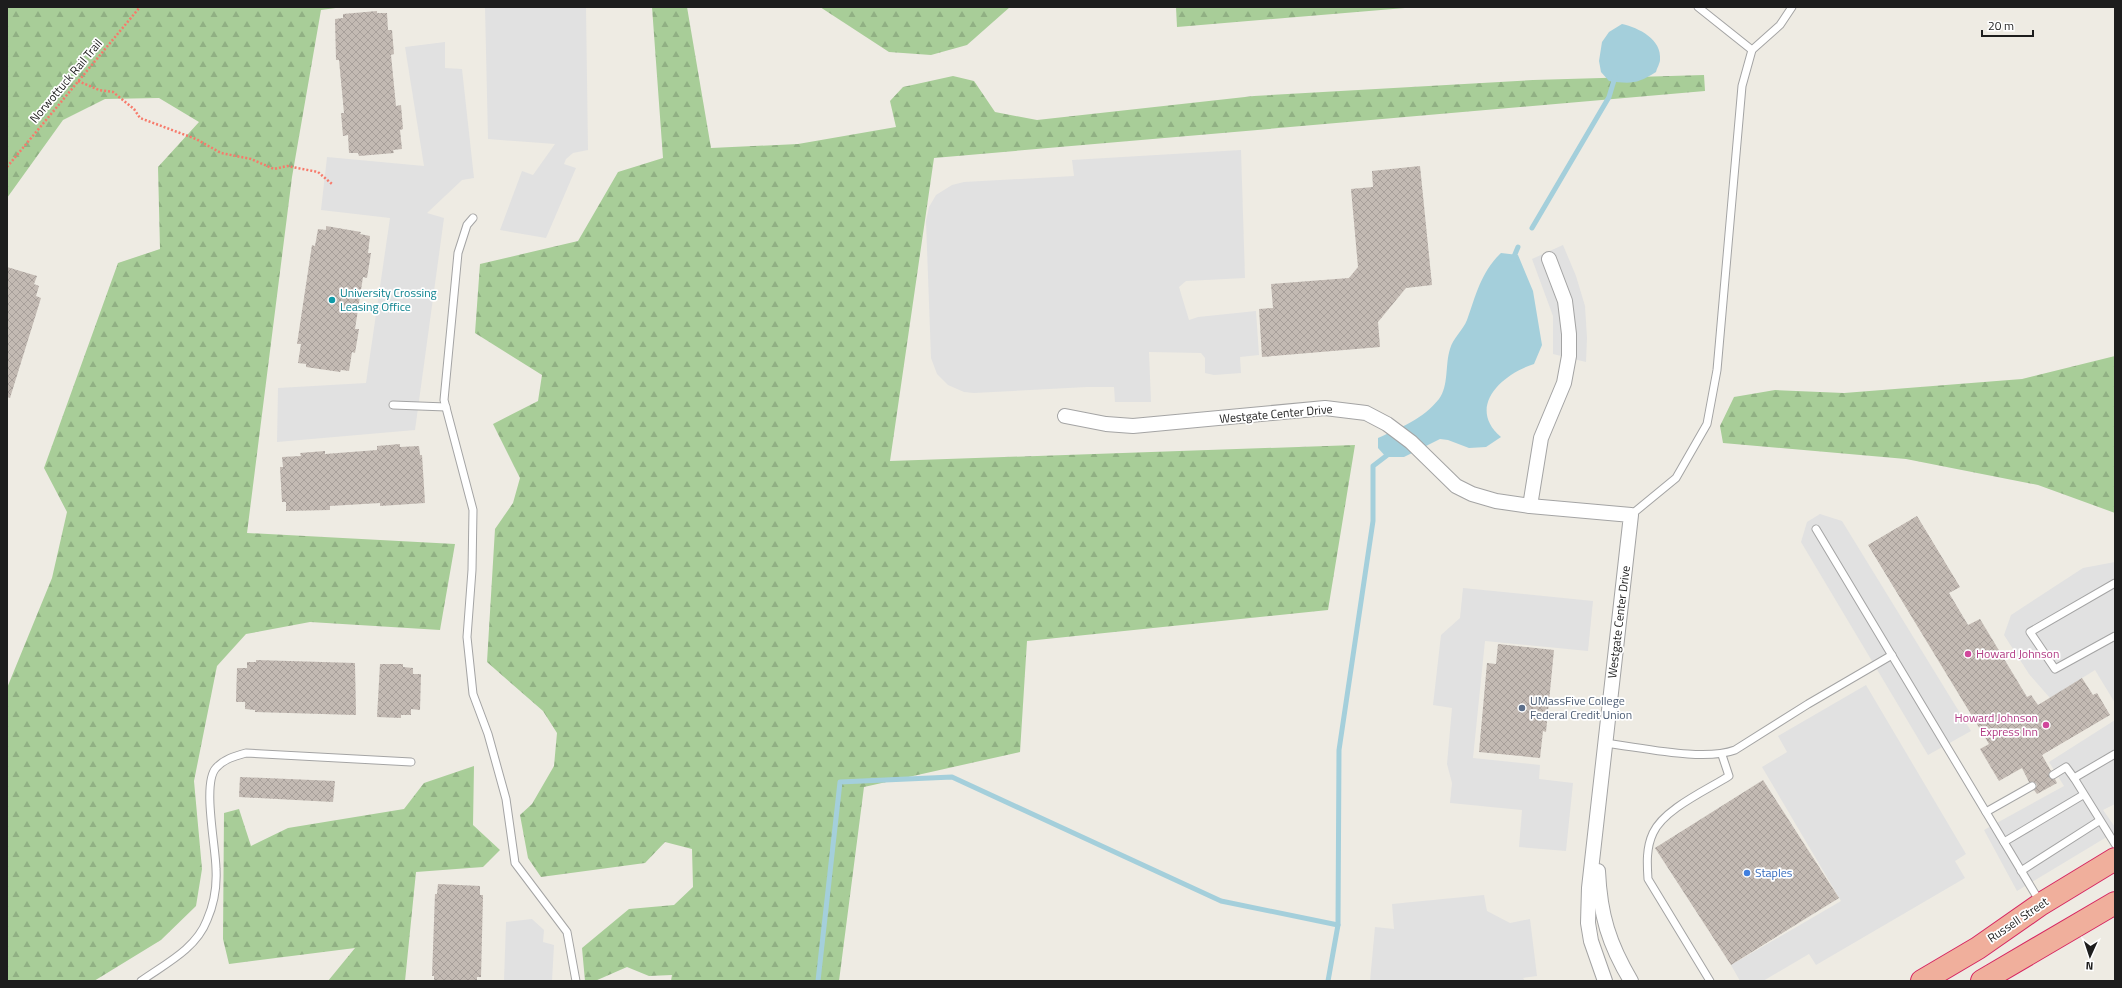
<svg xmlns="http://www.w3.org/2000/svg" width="2122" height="988" viewBox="0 0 2122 988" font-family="'Titillium Web',sans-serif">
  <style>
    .forest { fill: url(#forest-firs) }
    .parking { fill: #e1e1e1 }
    .water { fill: #a4cfdb }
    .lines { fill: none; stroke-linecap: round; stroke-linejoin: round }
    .stream { stroke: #a4cfdb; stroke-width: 5 }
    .building { fill: url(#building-cross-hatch) }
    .service-casing { stroke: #a4a4a4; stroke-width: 9 }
    .minor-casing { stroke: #a4a4a4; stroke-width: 16 }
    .trunk-casing { stroke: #d62762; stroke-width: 24 }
    .path { stroke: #f77a6b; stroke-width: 2.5; stroke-dasharray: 2 2; stroke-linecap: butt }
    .service { stroke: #fff; stroke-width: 7 }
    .minor { stroke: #fff; stroke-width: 14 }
    .trunk { stroke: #f0af9c; stroke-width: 22 }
    .culture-dot { fill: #0f9aa8; stroke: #fff; stroke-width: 1.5 }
    .hotel-dot { fill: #d1479c; stroke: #fff; stroke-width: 1.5 }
    .service-dot { fill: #5c6f8a; stroke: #fff; stroke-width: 1.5 }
    .shop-dot { fill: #3f7fe0; stroke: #fff; stroke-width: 1.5 }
    .labels { text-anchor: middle; stroke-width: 3.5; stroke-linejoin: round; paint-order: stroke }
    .street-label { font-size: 12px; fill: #1d1d1d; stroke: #fff }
    .culture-label { font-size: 12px; fill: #0d838f; stroke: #fff; text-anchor: start }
    .hotel-label { font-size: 12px; fill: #b23c85; stroke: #fff; text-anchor: start }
    .service-label { font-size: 12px; fill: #4e5e75; stroke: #fff; text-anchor: start }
    .shop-label { font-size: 12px; fill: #366cbe; stroke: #fff; text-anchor: start }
  </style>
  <defs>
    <pattern id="forest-firs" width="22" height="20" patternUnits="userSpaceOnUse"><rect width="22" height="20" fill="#a8cd98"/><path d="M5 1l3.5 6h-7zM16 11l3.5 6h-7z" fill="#90b083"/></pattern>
    <pattern id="building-cross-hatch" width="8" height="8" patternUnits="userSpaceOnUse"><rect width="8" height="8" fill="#c3bab3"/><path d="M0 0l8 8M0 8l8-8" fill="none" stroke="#a79f9a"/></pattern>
  </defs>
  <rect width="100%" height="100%" fill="#eeebe3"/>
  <!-- forest -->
  <g class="forest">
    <polygon points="7,7 343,7 321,10 292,177 247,533 455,544 440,630 310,622 246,634 217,666 194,781 202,869 196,906 161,940 94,981 7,981 7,688 52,578 67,512 44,468 118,263 160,249 158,167 199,122 159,98 105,99 63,120 7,198"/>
    <polygon points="652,7 687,7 711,148 798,144 896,127 890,101 903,87 953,76 974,81 995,112 1037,120 1254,96 1533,80 1704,75 1705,91 934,158 890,461 1355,445 1328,610 1027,641 1020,752 864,787 839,981 671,981 672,975 649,976 627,967 595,981 585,981 582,948 629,909 674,905 693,887 692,849 665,842 645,863 541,877 528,858 520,815 532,804 554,766 557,733 543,711 487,662 495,529 513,503 520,478 493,424 538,401 542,375 475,333 480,264 578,241 618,172 663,158"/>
    <polygon points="820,7 1010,7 967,45 931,55 889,52"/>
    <polygon points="1176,7 1417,7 1177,27"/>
    <polygon points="2115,356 2115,513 2038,485 1906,459 1723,443 1720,426 1734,397 1775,390 1844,393 2022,379"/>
    <polygon points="474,766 473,825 500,850 483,867 416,872 405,981 328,981 355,948 229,964 223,939 224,813 239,809 251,846 288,828 404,809 424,783"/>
  </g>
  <!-- parking -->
  <g class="parking">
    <polygon points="485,7 586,7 588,150 573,153 566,159 564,164 576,168 546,238 500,230 522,171 533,175 555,144 488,139"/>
    <polygon points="445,42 445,68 462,69 474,178 462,180 427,213 444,218 415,430 277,442 278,388 366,383 390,218 321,210 327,157 424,166 405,47"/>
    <polygon points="1241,150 1245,278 1186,281 1179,287 1189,320 1198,317 1256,311 1259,355 1240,357 1241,373 1214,375 1205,373 1205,358 1201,353 1149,352 1151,402 1115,402 1114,387 1087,387 974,393 964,392 948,385 937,374 931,358 926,221 929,207 936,195 952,185 964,182 1074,176 1072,160"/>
    <polygon points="1563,245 1576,276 1585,306 1587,338 1586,362 1553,354 1553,316 1532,259"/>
    <polygon points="1820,514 1842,521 1971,731 1928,755 1801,542 1807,522"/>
    <polygon points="2115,562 2115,703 2095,670 2050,698 2029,674 2004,635 2011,615 2083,568"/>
    <polygon points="1463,588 1593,601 1588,651 1485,641 1473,758 1540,765 1539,779 1573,783 1566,851 1519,847 1522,810 1450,803 1452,783 1447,764 1452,708 1433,705 1441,635 1460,618"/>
    <polygon points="1866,685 1966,854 1955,861 1965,878 1816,965 1809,954 1763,981 1740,981 1731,965 1841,901 1762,767 1787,752 1778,736"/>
    <polygon points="2115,720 2115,804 2103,810 2115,827 2115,832 2017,891 1984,830 2064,786 2049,762"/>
    <polygon points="1484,895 1487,911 1510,923 1530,919 1537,976 1523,978 1525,981 1370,981 1375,927 1394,929 1392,904"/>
    <polygon points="532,919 544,930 543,942 554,945 552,981 504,981 506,922"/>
  </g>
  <!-- water -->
  <g class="water">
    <path d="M1622 24C1639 28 1662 39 1660 60 1660 63 1657 68 1656 72 1637 84 1631 84 1609 81L1601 72 1599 61 1602 42 1609 32Z"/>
    <path d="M1501 253 1518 255 1533 291 1542 345 1534 364C1502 374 1466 407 1501 437L1486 447 1469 448 1448 440 1440 439 1404 457H1386L1378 448V438C1400 428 1423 419 1439 399 1449 386 1445 364 1450 349 1453 338 1463 330 1467 320 1476 295 1481 272 1501 253Z"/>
  </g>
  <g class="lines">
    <!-- stream -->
    <g class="stream">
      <polyline points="1532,228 1609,97 1615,77"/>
      <polyline points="1513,259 1518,247"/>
      <polyline points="818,981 840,782 952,777 1221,901 1338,925"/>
      <polyline points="1328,981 1338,925 1339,750 1373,521 1373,466 1390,453"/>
    </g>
  </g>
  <!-- building -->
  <g class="building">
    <polygon points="377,11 377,13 387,13 388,30 392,30 394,54 391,55 396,106 401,105 403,129 400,130 402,149 393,150 394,153 359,156 358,153 349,153 348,135 343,136 341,113 344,113 339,60 336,60 335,19 343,18 343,14"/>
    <polygon points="1420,166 1432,285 1406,288 1378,322 1380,347 1262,357 1259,309 1273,308 1271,284 1349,278 1358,267 1351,189 1373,187 1372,171"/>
    <polygon points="326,226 361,232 360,234 370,236 368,253 371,253 367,278 363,277 355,329 359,329 355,353 352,352 349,371 341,370 340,372 306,367 306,364 298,363 301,344 297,344 312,245 315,246 318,229 326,230"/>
    <polygon points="7,267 37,276 34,284 39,286 36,296 41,298 10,398 7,397"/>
    <polygon points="400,444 400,447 419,446 420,455 422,455 425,503 380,506 380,503 330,506 330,510 286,511 286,502 282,502 280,467 283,467 282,457 301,456 300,453 325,451 325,454 377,450 377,446"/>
    <polygon points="1917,516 1960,587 1949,593 1968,625 1980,619 2027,697 2031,695 2038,705 2082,678 2093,695 2097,693 2110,715 2042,755 2051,771 2049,777 2055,779 2057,783 2037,794 2034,790 2037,786 2036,783 2029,782 2022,768 1999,781 1980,749 1989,744 1868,545"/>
    <polygon points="1498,644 1554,650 1546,732 1543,731 1540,758 1479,752 1487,663 1496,664"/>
    <polygon points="256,660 355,663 356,715 255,712 255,710 245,709 245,702 236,702 237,668 247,668 247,662 256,662"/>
    <polygon points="380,664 403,664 403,667 413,668 413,674 421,674 420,710 411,709 411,715 401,715 401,718 377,717"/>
    <polygon points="240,777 335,781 333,802 239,797"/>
    <polygon points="1763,780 1839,898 1731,965 1655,848"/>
    <polygon points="438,884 480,886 480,895 483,895 481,977 477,977 477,981 434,981 434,976 432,976 435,894 437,894"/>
  </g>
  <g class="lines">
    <!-- service casing -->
    <g class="service-casing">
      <g id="service">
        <polyline points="1752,50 1780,25 1792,7"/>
        <polyline points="473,218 467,225 458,253 444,400 473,510 472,570 467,637 473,694 488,734 506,799 515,863 567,932 576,981"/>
        <polyline points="393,405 446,407"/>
        <polyline points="1631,515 1676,478 1707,424 1717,370 1742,86 1752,50 1698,7"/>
        <polyline points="1816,529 2040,902"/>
        <polyline points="2115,583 2030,632 2055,669 2115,636"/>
        <path d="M1604 743C1640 747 1703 762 1735 750L1808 704 1892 655"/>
        <polyline points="2115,754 2074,778 2115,844"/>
        <polyline points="2053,775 2066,767 2074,778"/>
        <polyline points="1986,812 2032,786"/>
        <polyline points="2004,842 2083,795"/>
        <polyline points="2021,871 2099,821"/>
        <path d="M141 981C165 964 196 949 207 920 214 904 217 887 216 869 216 848 202 783 216 768 224 759 235 756 246 753L411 762"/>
        <path d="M1710 981 1648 879C1647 864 1646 848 1653 833 1664 809 1707 790 1729 776L1722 755"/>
      </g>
    </g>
    <!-- minor casing -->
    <g class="minor-casing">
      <g id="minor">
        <polyline points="1065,416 1106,424 1133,426 1325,408 1366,413 1387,424 1411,442 1456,486 1472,494 1496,501 1530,506 1541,438 1564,383 1569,356 1569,334 1565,301 1549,259"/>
        <polyline points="1530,506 1631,515 1589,888 1588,923 1591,941 1605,981"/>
        <path d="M1598 871C1600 915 1609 944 1631 981"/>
      </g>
    </g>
    <!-- trunk casing -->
    <g class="trunk-casing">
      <g id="trunk">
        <polyline points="1922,981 1978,948 2041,904 2115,859"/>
        <polyline points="1982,981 2115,903"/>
      </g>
    </g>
    <!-- path -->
    <g class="path">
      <polyline points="78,81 99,90 113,92 134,109 140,118 196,139 221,153 251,159 274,169 287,166 318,172 332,184"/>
      <polyline points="7,167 140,7"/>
    </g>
    <!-- service -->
    <use href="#service" class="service"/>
    <!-- minor -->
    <use href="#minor" class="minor"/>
    <!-- trunk -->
    <use href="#trunk" class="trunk"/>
  </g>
  <!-- markers -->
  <circle class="culture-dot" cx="332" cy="300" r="4"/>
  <g class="hotel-dot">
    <circle cx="1968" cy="654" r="4"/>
    <circle cx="2046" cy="725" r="4"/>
  </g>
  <circle class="service-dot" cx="1522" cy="708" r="4"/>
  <circle class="shop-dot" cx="1747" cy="873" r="4"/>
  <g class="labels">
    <!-- street labels -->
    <g class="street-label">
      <text transform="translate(66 81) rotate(-50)" y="4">Norwottuck Rail Trail</text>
      <text transform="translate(1276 414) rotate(-5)" y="4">Westgate Center Drive</text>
      <text transform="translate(1619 622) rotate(-83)" y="4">Westgate Center Drive</text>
      <text transform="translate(2018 920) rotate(-34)" y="4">Russell Street</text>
    </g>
    <!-- culture labels -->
    <g class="culture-label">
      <text x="340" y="297">University Crossing<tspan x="340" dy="14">Leasing Office</tspan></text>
    </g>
    <!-- hotel labels -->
    <g class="hotel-label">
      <text x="1976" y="658">Howard Johnson</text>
      <text x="2038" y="722" text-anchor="end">Howard Johnson<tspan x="2038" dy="14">Express Inn</tspan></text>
    </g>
    <!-- service labels -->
    <g class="service-label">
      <text x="1530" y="705">UMassFive College<tspan x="1530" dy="14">Federal Credit Union</tspan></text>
    </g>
    <!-- shop labels -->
    <g class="shop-label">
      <text x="1755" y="877">Staples</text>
    </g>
  </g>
  <!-- border -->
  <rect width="2122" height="988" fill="none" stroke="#1d1d1d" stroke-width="16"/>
  <!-- north arrow -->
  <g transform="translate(2090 956) rotate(183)" stroke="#ffffff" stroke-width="3" paint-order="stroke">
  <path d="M0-3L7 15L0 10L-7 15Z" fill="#1d1d1d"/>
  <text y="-6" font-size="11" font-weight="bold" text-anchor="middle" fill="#1d1d1d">N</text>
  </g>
  <!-- scale -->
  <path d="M1982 30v6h51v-6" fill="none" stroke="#1d1d1d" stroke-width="2"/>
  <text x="1988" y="30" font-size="12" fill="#1d1d1d" stroke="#ffffff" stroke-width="3" paint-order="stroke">20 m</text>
</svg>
